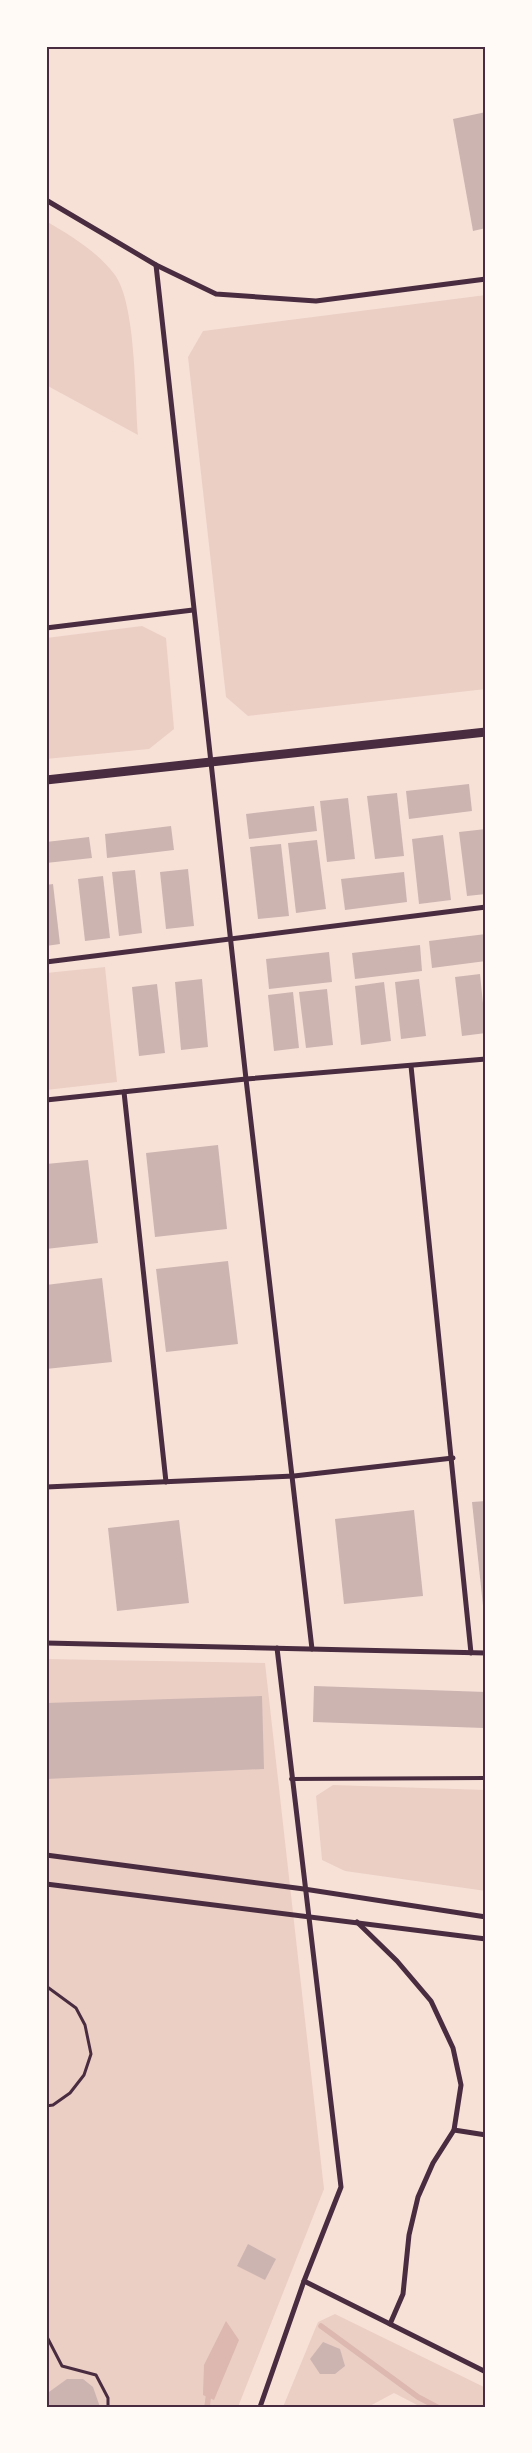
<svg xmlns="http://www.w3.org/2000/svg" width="532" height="2453" viewBox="0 0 532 2453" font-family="Barlow,sans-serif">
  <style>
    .green { fill: #ebcfc5 }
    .water { fill: #dcb8b0 }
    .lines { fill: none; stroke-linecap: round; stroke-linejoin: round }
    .stream { stroke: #dcb8b0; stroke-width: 5.5 }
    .building { fill: #ccb4b1 }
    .path { stroke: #4a2c40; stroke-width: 3 }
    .service { stroke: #4a2c40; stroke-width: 4 }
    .minor { stroke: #4a2c40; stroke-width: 5 }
    .tertiary { stroke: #4a2c40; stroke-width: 9 }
    .neatline { fill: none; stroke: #4a2c40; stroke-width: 2 }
  </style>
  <rect width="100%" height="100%" fill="#f7e1d7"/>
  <!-- green -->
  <g class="green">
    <path d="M46 221C71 236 97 251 115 275 136 304 135 397 138 435L46 385Z"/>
    <polygon points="486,295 486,689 248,716 226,697 188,357 203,331"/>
    <polygon points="142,626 166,638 174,729 149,749 46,759 46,638"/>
    <polygon points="105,967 117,1082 46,1090 46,973"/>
    <polygon points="46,1659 265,1663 324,2189 238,2407 46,2407"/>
    <polygon points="333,1785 486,1790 486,1891 345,1871 322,1860 316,1796"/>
    <polygon points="335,2314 486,2388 486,2407 421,2407 394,2393 368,2407 283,2407 318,2322"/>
  </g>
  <!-- water -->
  <polygon class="water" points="226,2321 239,2340 214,2400 203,2395 204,2365"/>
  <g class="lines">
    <!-- stream -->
    <g class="stream">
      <polyline points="321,2326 418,2397 437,2407"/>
      <polyline points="207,2407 209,2392"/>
    </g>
  </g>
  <!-- building -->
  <g class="building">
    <polygon points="486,112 486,228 473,231 453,119"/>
    <polygon points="469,784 472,811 409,819 406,791"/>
    <polygon points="397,793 404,856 375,859 367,796"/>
    <polygon points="348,798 355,859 327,862 320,801"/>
    <polygon points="314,806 317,831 249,839 246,814"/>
    <polygon points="171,826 174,850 107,858 105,834"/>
    <polygon points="486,829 486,894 467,896 459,832"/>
    <polygon points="443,835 451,900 419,904 412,839"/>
    <polygon points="89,837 92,858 46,863 46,842"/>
    <polygon points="317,840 326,909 296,913 288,843"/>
    <polygon points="281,844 289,916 258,919 250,847"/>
    <polygon points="188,869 194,926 166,929 160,872"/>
    <polygon points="135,870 142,933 119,936 112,872"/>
    <polygon points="404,872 407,902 345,910 341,879"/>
    <polygon points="103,876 110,938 85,941 78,879"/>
    <polygon points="53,884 60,944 46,946 46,885"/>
    <polygon points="486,934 486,961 432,968 429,941"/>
    <polygon points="420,945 422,971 355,979 352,953"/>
    <polygon points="329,952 332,982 269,989 266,959"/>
    <polygon points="480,974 486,1033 462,1036 455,977"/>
    <polygon points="202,979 208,1047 181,1050 175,982"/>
    <polygon points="419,979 426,1036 401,1039 395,982"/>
    <polygon points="384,982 391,1041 361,1045 355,986"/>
    <polygon points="157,984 165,1053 139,1056 132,987"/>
    <polygon points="327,989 333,1045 306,1048 299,992"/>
    <polygon points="293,992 299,1048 274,1051 268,995"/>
    <polygon points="218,1145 227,1229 155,1237 146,1153"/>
    <polygon points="88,1160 98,1243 46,1249 46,1164"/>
    <polygon points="228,1261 238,1344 166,1352 156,1269"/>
    <polygon points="102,1278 112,1362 46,1369 46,1285"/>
    <polygon points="486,1501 486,1615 484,1615 472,1502"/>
    <polygon points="414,1510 423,1596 344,1604 335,1519"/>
    <polygon points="179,1520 189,1603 117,1611 108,1528"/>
    <polygon points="314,1686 486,1692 484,1728 313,1722"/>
    <polygon points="262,1696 264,1769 46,1779 46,1703"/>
    <polygon points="248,2244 276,2259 265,2280 237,2266"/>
    <polygon points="323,2342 340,2349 345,2366 335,2374 320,2374 310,2359"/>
    <polygon points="67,2379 83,2379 93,2387 100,2407 46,2407 46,2396 49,2392"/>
  </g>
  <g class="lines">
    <!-- path -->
    <g class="path">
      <polyline points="46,1986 76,2008 85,2025 91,2054 84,2075 70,2093 53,2105 46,2106"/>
      <polyline points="46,2335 62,2366 96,2375 108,2398 108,2407"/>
    </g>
    <!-- service -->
    <polyline class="service" points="291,1779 486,1778"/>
    <!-- minor -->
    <g class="minor">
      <polyline points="46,200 156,265 216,294 316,301 486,279"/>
      <polyline points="156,265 246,1079 312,1649"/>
      <polyline points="46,628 193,610"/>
      <polyline points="46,962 486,907"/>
      <polyline points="411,1066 471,1653"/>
      <polyline points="124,1092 166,1482"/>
      <polyline points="46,1100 246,1079 486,1059"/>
      <polyline points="46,1487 294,1476 453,1458"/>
      <polyline points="46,1643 486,1653"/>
      <polyline points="46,1855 304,1889 486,1917"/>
      <polyline points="46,1884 486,1939"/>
      <polyline points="357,1922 397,1961 431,2001 453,2048 461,2085 454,2130 433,2163 418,2197 409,2235 403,2294 390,2324"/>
      <polyline points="454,2130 486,2135"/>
      <polyline points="304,2281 486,2372"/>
      <polyline points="260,2407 304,2281 341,2187 277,1648"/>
    </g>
    <!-- tertiary -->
    <polyline class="tertiary" points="46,780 486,732"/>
  </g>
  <!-- border -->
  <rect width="532" height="2453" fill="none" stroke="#fffaf5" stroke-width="95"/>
  <rect x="48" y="48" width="436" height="2358" class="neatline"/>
</svg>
